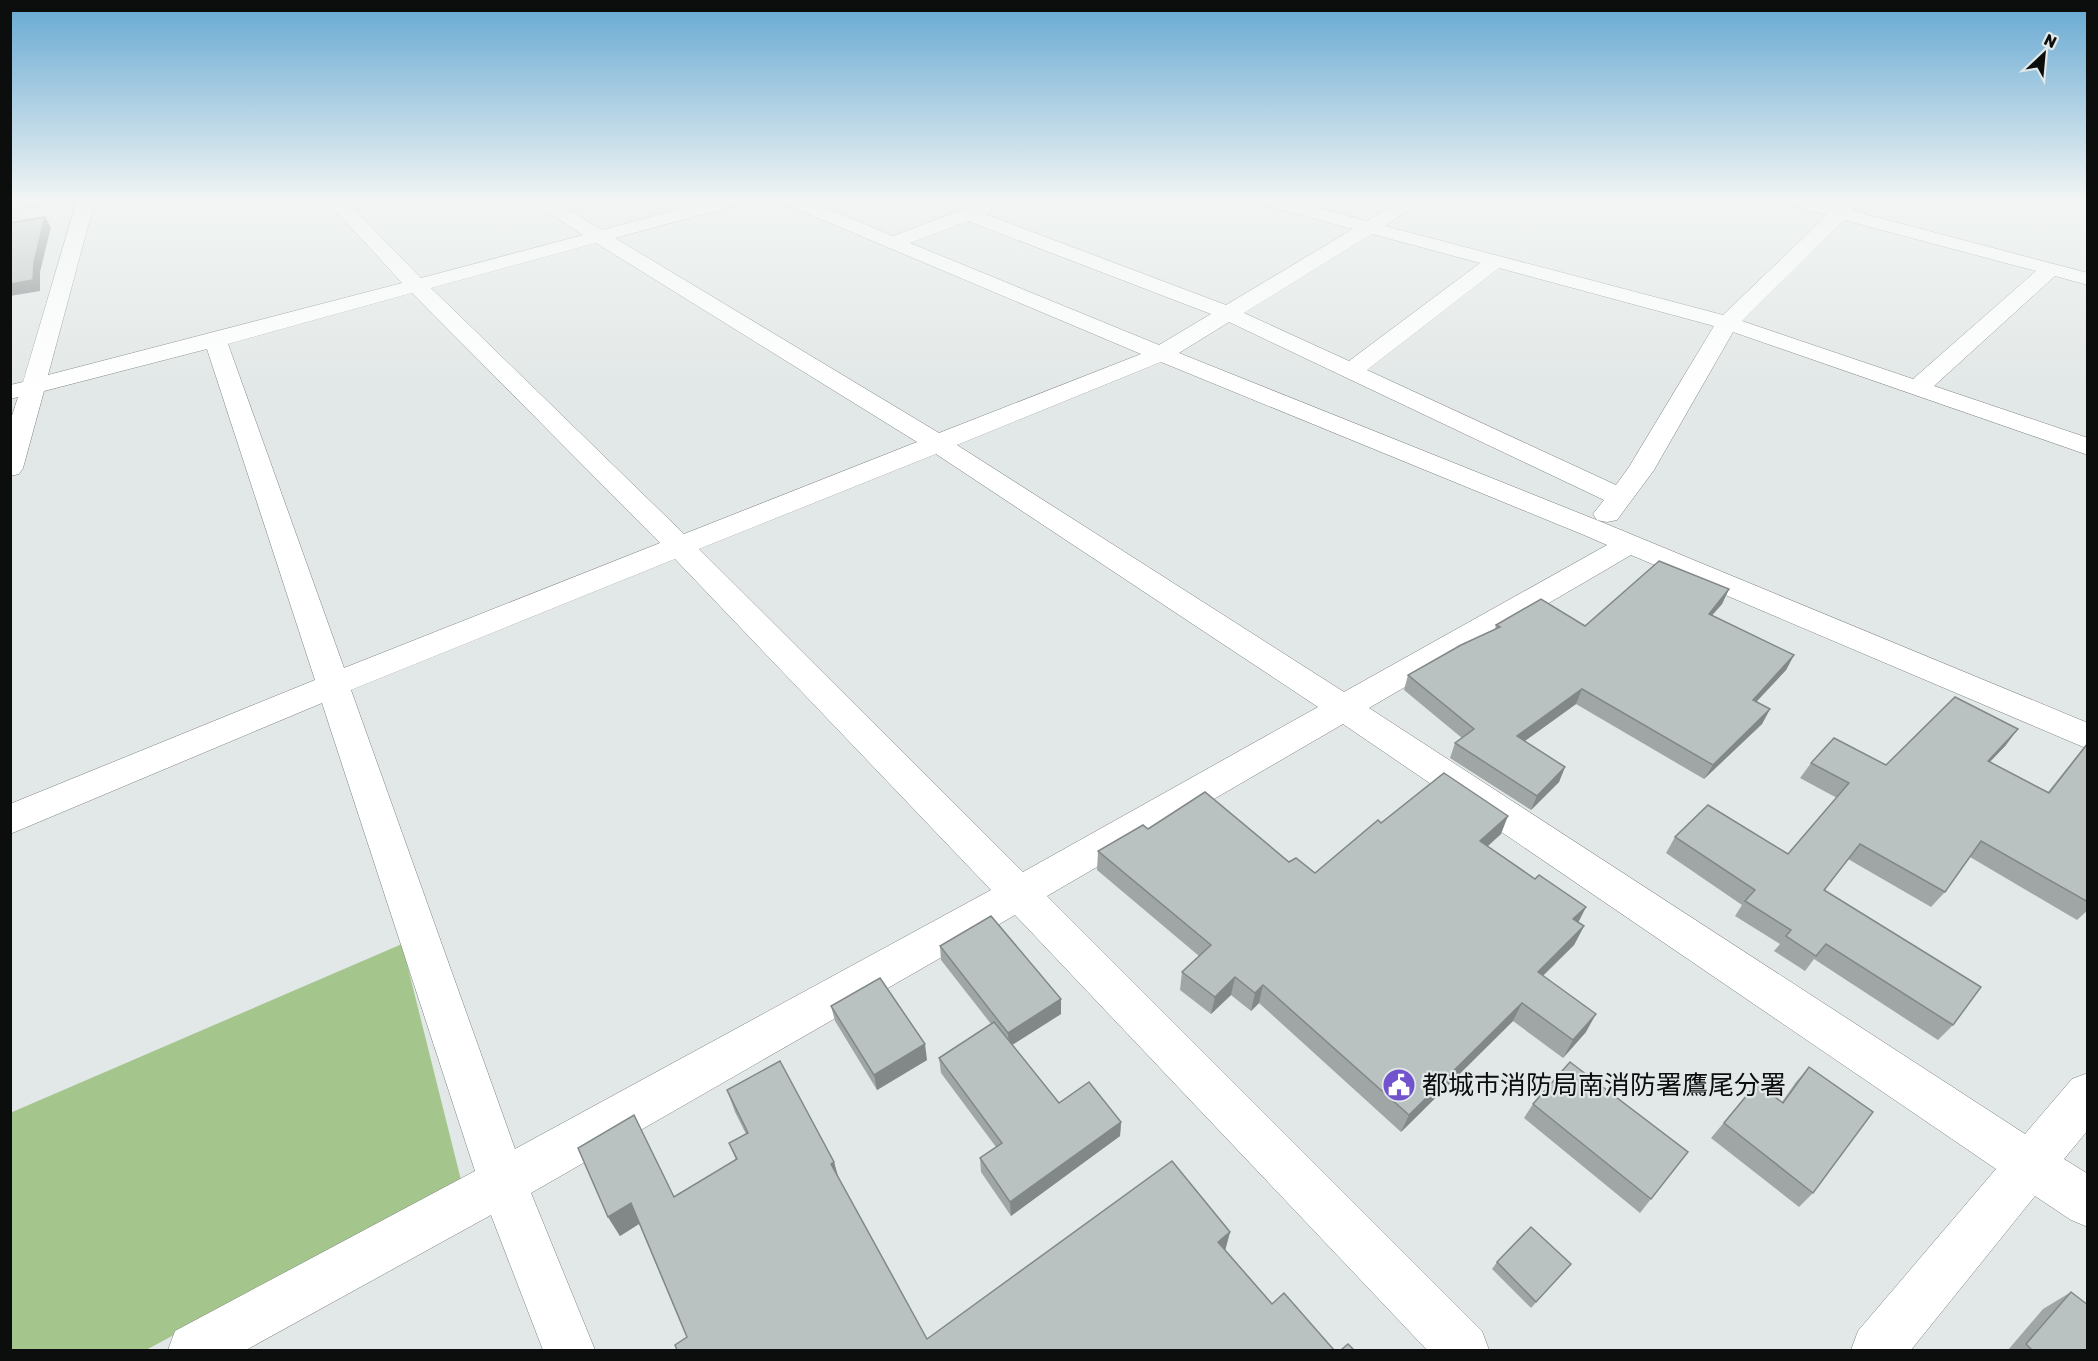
<svg xmlns="http://www.w3.org/2000/svg" width="2098" height="1361" viewBox="0 0 2098 1361" font-family="Rubik,'Noto Sans JP',sans-serif">
  <style>
    .green { fill: #a4c68c }
    .lines { fill: none; stroke-linecap: round; stroke-linejoin: round }
    .minor-casing { stroke: #7d8381; stroke-width: 1 }
    .minor { fill: #fff; fill-rule: evenodd }
    .wall { fill: #a0a6a6 }
    .shaded-wall { fill: #828787 }
    .building { fill: #bac1c1; stroke: #828787; stroke-width: 1.5 }
    .labels { text-anchor: middle; stroke-width: 4.5; stroke-linejoin: round; paint-order: stroke }
    .near-poi-label { font-size: 26px; fill: #0c0e0e; stroke: #e2e8e7; text-anchor: start }
  </style>
  <rect width="100%" height="100%" fill="#e2e8e7"/>
  <!-- green -->
  <polygon class="green" points="402,944 461,1180 146,1350 11,1350 10,1113"/>
  <g class="lines">
    <!-- minor casing -->
    <g class="minor-casing">
      <g id="minor">
        <polygon points="10,200 49,200 46,204 10,209"/>
        <path d="M77 200H95L48 375 402 283 326 200H345L421 278 583 235 530 200H552L602 230 714 200H744L741 204 615 238 939 433 1141 354 785 204 782 200H807L893 236 988 200H1014L1011 204 985 214 1226 305 1353 229 1261 204 1258 200H1288L1367 221 1401 200H1423L1385 226 1723 315 1827 215 1785 204 1782 200H1813L1836 206 1842 200H1862L1853 211 2088 273V285L2055 276 1934 386 2088 438V455L1733 332 1654 470 1617 520 1607 522 1597 520 1593 514 1604 500 1229 322 1179 353 1604 523 2088 723V749L1631 555 1369 708 2025 1134 2072 1079 2088 1073V1130L2064 1159 2088 1174V1227L2071 1220 2035 1196 1911 1350H1851L1858 1331 1996 1169 1343 724 1047 896 1482 1331 1489 1350H1427L1015 915 531 1193 595 1350H543L491 1215 246 1350H168L175 1331 475 1171 322 703 10 834V804L315 680 207 349 44 391 23 468 19 474 10 476V422L18 397 10 399V385L23 382ZM1844 220 2036 271 1913 379 1742 321ZM968 221 1211 314 1159 345 910 243ZM1372 234 1480 263 1349 361 1244 313ZM596 243 917 442 684 534 431 288ZM1499 268 1714 326 1629 467 1616 485 1367 370ZM412 293 660 543 344 668 228 344ZM1161 362 1584 535 1607 545 1344 692 957 445ZM936 454 1318 707 1023 872 699 549ZM675 559 991 890 515 1149 351 690Z"/>
      </g>
    </g>
    <!-- minor -->
    <use href="#minor" class="minor"/>
  </g>
  <!-- wall -->
  <g class="wall">
    <polygon points="1729,589 1722,604 1712,615 1794,655 1786,670 1756,702 1770,709 1762,724 1704,779 1576,704 1525,741 1565,767 1559,782 1531,810 1450,758 1455,743 1462,738 1404,690 1408,675 1495,629 1496,625 1585,626"/>
    <polygon points="2088,742 2088,910 2077,920 1970,857 1945,892 1931,907 1848,859 1825,890 1953,1025 1938,1040 1814,959 1805,971 1774,951 1780,944 1735,916 1742,905 1666,853 1675,837 1788,854 1837,798 1800,778 1811,763 1886,765 2006,745 1990,762 2048,792"/>
    <polygon points="1381,823 1501,834 1488,846 1535,879 1586,907 1578,922 1584,926 1574,945 1543,976 1586,1032 1563,1058 1513,1021 1401,1132 1259,1003 1251,1011 1231,995 1211,1014 1180,990 1182,972 1199,956 1097,870 1098,851 1148,829 1289,862 1315,873"/>
    <polygon points="940,946 1061,1014 1012,1045 1059,1103 1121,1122 1120,1136 1011,1216 981,1172 980,1158 996,1147 941,1073 939,1058 991,1024 941,960"/>
    <polygon points="831,1006 927,1060 877,1090 835,1021"/>
    <polygon points="1809,1067 1813,1193 1799,1207 1711,1138 1757,1083 1782,1102 1796,1082"/>
    <polygon points="727,1090 834,1162 838,1178 927,1339 1230,1232 1225,1250 1272,1304 1334,1350 687,1337 639,1224 620,1236 608,1217 674,1196 736,1160 729,1143 746,1134 735,1112"/>
    <polygon points="1533,1104 1651,1199 1640,1213 1524,1118"/>
    <polygon points="1497,1262 1565,1270 1531,1308 1492,1269"/>
    <polygon points="2071,1292 2088,1350 2008,1350 2043,1309"/>
  </g>
  <!-- shaded-wall -->
  <g class="shaded-wall">
    <polygon points="45,217 51,227 40,272 40,291 10,296 10,284 34,262"/>
    <polygon points="1729,589 1722,604 1701,628 1709,614"/>
    <polygon points="1794,655 1786,670 1744,715 1753,700"/>
    <polygon points="1582,689 1576,704 1511,751 1517,736"/>
    <polygon points="1770,709 1762,724 1704,779 1713,765"/>
    <polygon points="2018,729 2006,745 1976,776 1988,761"/>
    <polygon points="1565,767 1559,782 1531,810 1537,796"/>
    <polygon points="1508,816 1501,834 1473,859 1480,841"/>
    <polygon points="1586,907 1577,925 1573,919"/>
    <polygon points="1584,926 1574,945 1528,990 1538,972"/>
    <polygon points="1235,977 1231,995 1211,1014 1215,997"/>
    <polygon points="1263,985 1259,1003 1251,1011 1255,993"/>
    <polygon points="1061,999 1061,1014 1009,1047 1008,1033"/>
    <polygon points="1522,1003 1513,1021 1401,1132 1409,1115"/>
    <polygon points="1596,1014 1586,1032 1563,1058 1573,1040"/>
    <polygon points="925,1044 927,1060 877,1090 874,1075"/>
    <polygon points="1121,1122 1120,1136 1011,1216 1010,1202"/>
    <polygon points="834,1162 840,1183 831,1164"/>
    <polygon points="631,1203 642,1222 620,1236 608,1217"/>
    <polygon points="1230,1232 1225,1251 1218,1242"/>
  </g>
  <!-- building -->
  <g class="building">
    <polygon points="45,217 34,262 33,280 10,284 10,223"/>
    <polygon points="1659,561 1729,589 1709,614 1794,655 1753,700 1770,709 1713,765 1582,689 1517,736 1565,767 1537,796 1455,743 1474,729 1408,675 1461,645 1500,627 1496,625 1541,599 1585,626"/>
    <polygon points="1955,697 2018,729 1988,761 2049,793 2088,743 2088,902 1981,841 1945,892 1860,844 1824,890 1981,987 1953,1025 1826,944 1816,956 1786,936 1791,930 1745,901 1755,890 1675,837 1708,805 1788,854 1849,783 1811,763 1834,738 1886,765"/>
    <polygon points="1444,773 1508,816 1480,841 1535,879 1539,875 1586,907 1573,919 1584,926 1538,972 1596,1014 1573,1040 1522,1003 1409,1115 1263,985 1255,993 1235,977 1215,997 1182,972 1211,945 1098,851 1143,825 1148,829 1205,792 1289,862 1296,858 1315,873 1378,820 1381,823"/>
    <polygon points="991,916 1061,999 1008,1033 940,946"/>
    <polygon points="880,978 925,1044 874,1075 831,1006"/>
    <polygon points="994,1022 1059,1103 1089,1082 1121,1122 1010,1202 980,1158 1002,1143 939,1058"/>
    <polygon points="780,1061 834,1162 831,1164 927,1339 1172,1161 1230,1232 1218,1242 1272,1304 1284,1293 1334,1350 677,1350 675,1345 687,1337 631,1203 608,1217 578,1148 634,1115 674,1197 737,1159 729,1143 748,1133 727,1090"/>
    <polygon points="1570,1062 1688,1152 1651,1199 1533,1104"/>
    <polygon points="1809,1067 1873,1112 1813,1193 1724,1123 1757,1083 1783,1103"/>
    <polygon points="1531,1227 1571,1264 1536,1302 1497,1262"/>
    <polygon points="2071,1292 2088,1305 2088,1350 2030,1350 2031,1349 2026,1344"/>
    <polygon points="1348,1344 1354,1350 1341,1350"/>
  </g>
  <!-- sky -->
  <linearGradient id="sky" x2="0" y2="1"><stop stop-color="#65a8d2"/><stop offset="0.51" stop-color="#f2f5f4"/><stop offset="1" stop-color="#f2f5f4" stop-opacity="0"/></linearGradient>
  <rect width="2098" height="391" fill="url(#sky)"/>
  <!-- icons -->
  <defs>
    <g id="civic-disc" transform="scale(1.725)"><circle r="9.5" fill="#7053cd" stroke="#e2e8e7"/><path d="M-.6-6.5H3V-4.5H.6V-3L4-1V1h2V6H-6V1h2V-1L-.6-3ZM-1.2 2.5V6h2.4V2.5Z" fill="#fff"/></g>
  </defs>
  <g fill-rule="evenodd">
    <use href="#civic-disc" x="1399" y="1085"/>
  </g>
  <g class="labels">
    <!-- near-poi labels -->
    <g class="near-poi-label">
      <text x="1422" y="1094">都城市消防局南消防署鷹尾分署</text>
    </g>
  </g>
  <!-- border -->
  <rect width="2098" height="1361" fill="none" stroke="#0c0e0e" stroke-width="24"/>
  <!-- north arrow -->
  <g transform="translate(2044 54) rotate(26)" stroke="#e2e8e7" stroke-width="4.5" paint-order="stroke">
  <path d="M0-4.5L10 22L0 15L-10 22Z" fill="#0c0e0e"/>
  <text y="-9" font-size="16" font-weight="bold" text-anchor="middle" fill="#0c0e0e">N</text>
  </g>
</svg>
